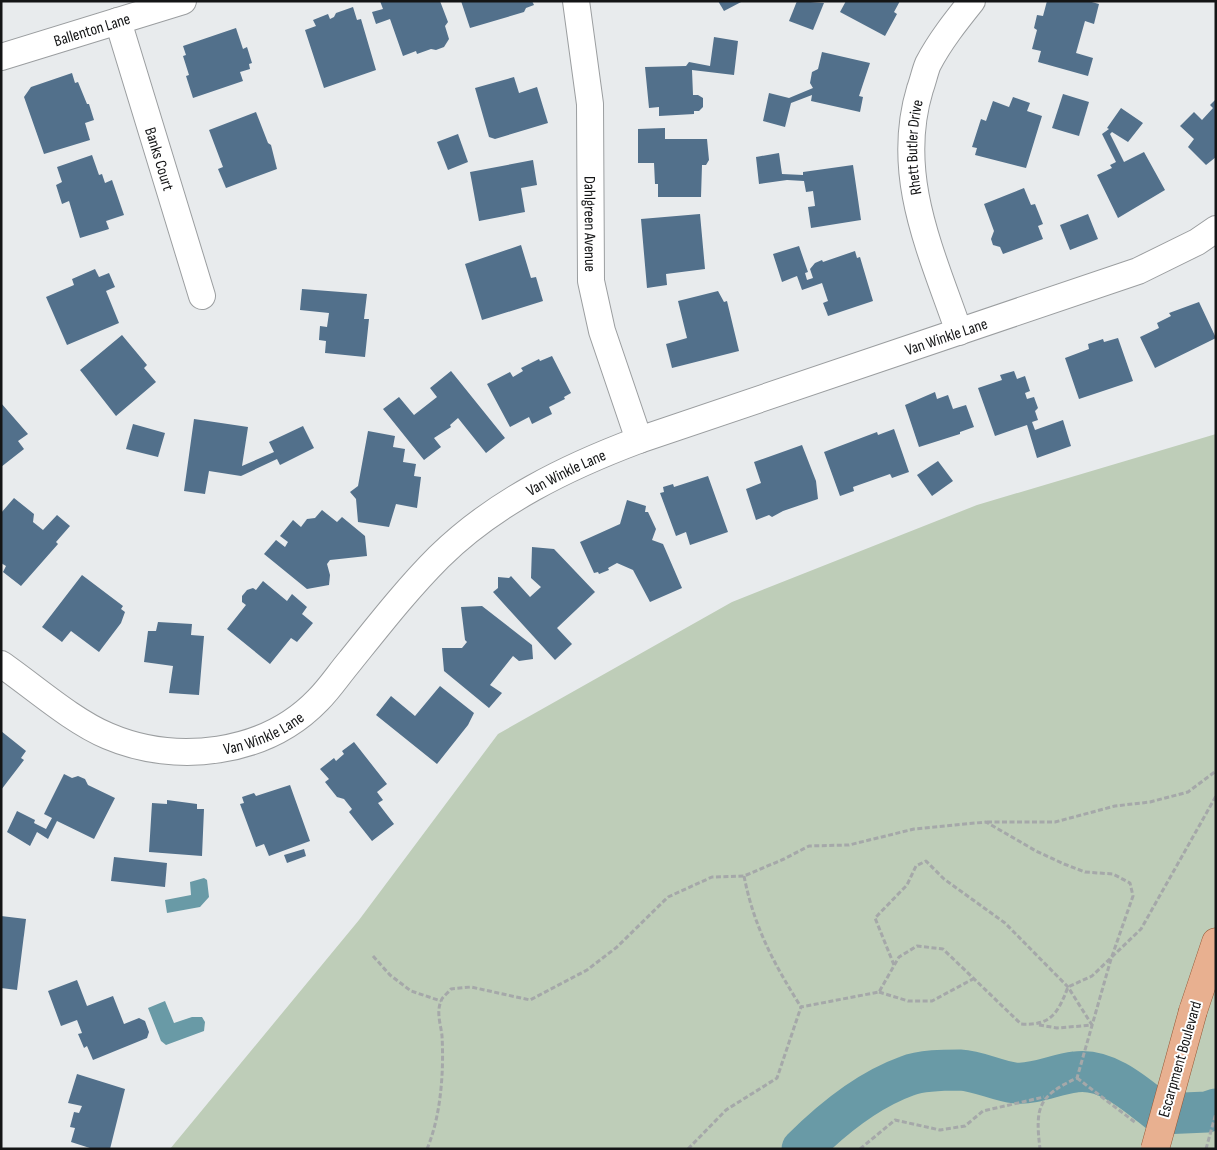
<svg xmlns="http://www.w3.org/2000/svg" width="1217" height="1150" viewBox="0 0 1217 1150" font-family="'Sofia Sans Condensed',sans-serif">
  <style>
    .green { fill: #becdb8 }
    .water { fill: #699aa6 }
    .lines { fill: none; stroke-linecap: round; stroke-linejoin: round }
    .river { stroke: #699aa6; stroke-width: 41 }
    .building { fill: #52708b }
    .minor-casing { stroke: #9b9ea0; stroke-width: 28 }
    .major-casing { stroke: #945735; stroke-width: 29 }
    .path { stroke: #a5a8a9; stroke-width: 3; stroke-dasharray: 5 2.5; stroke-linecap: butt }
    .minor { stroke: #fff; stroke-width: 26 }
    .major { stroke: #e8b090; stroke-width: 28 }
    .major-bridge-casing { stroke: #945735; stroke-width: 29; stroke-linecap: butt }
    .major-bridge { stroke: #e8b090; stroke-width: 28 }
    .labels { text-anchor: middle; stroke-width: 4; stroke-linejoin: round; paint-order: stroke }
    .street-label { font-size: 16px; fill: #141516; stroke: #fff }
  </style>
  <rect width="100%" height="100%" fill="#e8ebed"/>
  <!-- green -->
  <polygon class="green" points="1216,434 1216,1149 170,1149 359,920 498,734 732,602 977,505"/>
  <!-- water -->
  <g class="water">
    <polygon points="204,878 207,880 209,897 200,907 167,913 165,900 191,895 190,882"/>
    <polygon points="165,1001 174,1023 192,1017 202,1017 205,1022 204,1031 166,1045 161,1041 148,1008"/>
  </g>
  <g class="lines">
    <!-- river -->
    <path class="river" d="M802 1149C831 1120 868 1090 907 1076 922 1070 944 1070 960 1070 979 1071 997 1081 1015 1083 1035 1085 1056 1074 1075 1072 1107 1067 1138 1096 1161 1114L1207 1112 1216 1109"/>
  </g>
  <!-- building -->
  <g class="building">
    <polygon points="380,1 440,1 448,22 445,26 449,39 444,47 436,50 431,49 417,54 416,51 403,56 390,19 376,24 372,12 383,9"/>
    <polygon points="461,1 532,1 534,5 526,8 524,12 470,28"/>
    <polygon points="718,1 743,1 724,11"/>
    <polygon points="797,1 824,3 813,30 789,21"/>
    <polygon points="846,1 900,1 894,12 897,14 885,36 840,12"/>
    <polygon points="1047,1 1088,1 1099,4 1094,24 1085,21 1076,53 1093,58 1088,76 1038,62 1041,51 1032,49 1037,30 1034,28 1037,15 1043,16"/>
    <polygon points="353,7 357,20 361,19 376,70 324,88 305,30 316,26 313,20 328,14 330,19 334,17 336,13"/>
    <polygon points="236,28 243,49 247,47 252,63 249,64 250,69 240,72 243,81 193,98 186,76 189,75 183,56 186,55 183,46"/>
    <polygon points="714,37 738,41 734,75 692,70 693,95 698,95 703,98 703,107 699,111 694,111 694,114 659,116 659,107 649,108 645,67 686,66 689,62 710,66"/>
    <polygon points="822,52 870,63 859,96 863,97 860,112 811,101 812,95 791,103 785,127 763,121 769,93 789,98 813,88 810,83 812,72 818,69"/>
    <polygon points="72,73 75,83 78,82 87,104 89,104 94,120 85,123 90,140 44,154 24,97 31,87"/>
    <polygon points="514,77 519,93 537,87 548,123 495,139 489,137 475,88"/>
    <polygon points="1063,94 1089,102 1079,136 1052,128"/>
    <polygon points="1013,97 1030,103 1027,111 1042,116 1026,168 975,155 977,148 972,147 981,119 986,121 993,101 1009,107"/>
    <polygon points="1216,99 1216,157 1206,165 1188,147 1194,139 1180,126 1194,112 1202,120 1213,108 1210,105"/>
    <polygon points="1121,108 1143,123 1128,142 1112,132 1110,134 1124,162 1144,152 1165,190 1118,218 1097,175 1112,168 1110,165 1116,162 1102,134 1109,129 1107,128"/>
    <polygon points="256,112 268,143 271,145 277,169 226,188 218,169 223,167 209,130"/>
    <polygon points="665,128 665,139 707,139 709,160 706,165 702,165 701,197 658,197 658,184 655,184 654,163 638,163 638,129"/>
    <polygon points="458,134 468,162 448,170 437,142"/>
    <polygon points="779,153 782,174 803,175 803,172 853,165 861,220 811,228 808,207 815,206 813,191 806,192 804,181 787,180 759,184 756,157"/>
    <polygon points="92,155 99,175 102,174 105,183 112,180 124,215 106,221 109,229 80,238 69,201 62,204 56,185 62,182 57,167"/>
    <polygon points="533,160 537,185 521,188 525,212 479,221 470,172"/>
    <polygon points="1024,188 1031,205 1035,204 1043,224 1038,226 1043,239 1003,254 1000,247 993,245 991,239 994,231 984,204"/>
    <polygon points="700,214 705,269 666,274 667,285 647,288 641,219"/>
    <polygon points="1088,214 1098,239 1070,250 1060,225"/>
    <polygon points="521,245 531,278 536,277 543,301 482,320 465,264"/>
    <polygon points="799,246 808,272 805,273 807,280 813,278 810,269 815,263 822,260 823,262 855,251 857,258 860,257 873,301 828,316 823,303 828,301 822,283 802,290 797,276 782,282 773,254"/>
    <polygon points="95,269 99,277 109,273 115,287 106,291 119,323 67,345 46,297 74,285 72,279"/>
    <polygon points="302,289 367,294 364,319 369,319 365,357 325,353 326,341 319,340 320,326 327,327 329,313 300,310"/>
    <polygon points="718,291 724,302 727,301 739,351 672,368 666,344 687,338 678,301"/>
    <polygon points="1199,302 1216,338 1155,368 1140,337 1159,328 1157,323 1171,316 1169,313"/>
    <polygon points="122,335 147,365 144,368 156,382 116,416 80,370"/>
    <polygon points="1118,338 1133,381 1079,399 1065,358 1089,349 1088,344 1103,339 1104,342"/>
    <polygon points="552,356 571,393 564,397 565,399 549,407 552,414 532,424 529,417 510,427 487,384 510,372 513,377 523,371 521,368 539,359 540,361"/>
    <polygon points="451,371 505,438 486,453 458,418 450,425 451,427 434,438 441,447 424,460 383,409 399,397 414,415 437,397 430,388"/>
    <polygon points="1014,371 1017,379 1025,376 1030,391 1025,393 1027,399 1034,397 1038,408 1035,411 1038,420 1032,422 1035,430 1063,420 1071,446 1037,458 1027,425 995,436 978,388 1002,380 1000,375"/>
    <polygon points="935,392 937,399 948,395 953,409 966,405 974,427 960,432 960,434 919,447 905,405"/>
    <polygon points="1,403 28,434 18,441 24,449 1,467"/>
    <polygon points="194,419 248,427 242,466 274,452 269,442 303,426 314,448 280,465 277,459 241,476 209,471 205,494 184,491"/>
    <polygon points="133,424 165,433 158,457 126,449"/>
    <polygon points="894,429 909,472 892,478 890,474 853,487 854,491 840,496 824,452 877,432 878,435"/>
    <polygon points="368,431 395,436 393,447 405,449 403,462 416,464 414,476 421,477 417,508 396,504 389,527 358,522 356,499 350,492 358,486"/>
    <polygon points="802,445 816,481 818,499 783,511 772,517 769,515 756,520 746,489 761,483 754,462"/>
    <polygon points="938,461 953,481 932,496 917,475"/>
    <polygon points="708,476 728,532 690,545 686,532 676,536 660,493 664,492 663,487 673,484 674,487"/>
    <polygon points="14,498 34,514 33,522 43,530 57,515 70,526 56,542 58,544 21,586 3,572 6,566 1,563 1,513"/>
    <polygon points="627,500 646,506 645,512 648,512 656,529 652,540 663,544 682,588 650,602 633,570 617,563 608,568 609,570 599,574 598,572 594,573 580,542 620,524"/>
    <polygon points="322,510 337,522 342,517 365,536 367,556 330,560 327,564 330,575 329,585 307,589 264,554 276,540 285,547 288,542 280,536 293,520 301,527 307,519 315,518"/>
    <polygon points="532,547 554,549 595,592 557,628 572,644 555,660 493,592 498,588 498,577 509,578 511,576 530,597 541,587 531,578"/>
    <polygon points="82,575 123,606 121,609 125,612 121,623 99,652 71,631 62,642 42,627"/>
    <polygon points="263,581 287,601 292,594 307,607 302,614 313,623 297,642 291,638 270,664 227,629 246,605 242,602 242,596 247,590 253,588 256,590"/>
    <polygon points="482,606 532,645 533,659 519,661 513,656 490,685 502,693 489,708 444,671 442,648 462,648 467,642 465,640 461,607"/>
    <polygon points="158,622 192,624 191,635 204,636 199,695 169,693 173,666 144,662 148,631 156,631"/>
    <polygon points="440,686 474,713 468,725 437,764 376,715 391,696 415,716"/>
    <polygon points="1,731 26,751 21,758 24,760 1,790"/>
    <polygon points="354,742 387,784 377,792 383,800 378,803 394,824 372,841 349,812 352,809 344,799 337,797 325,782 329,779 320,769 334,758 336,761 344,754 342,751"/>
    <polygon points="64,774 72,778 78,776 85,779 88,785 115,798 94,839 57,821 48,839 37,832 30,846 7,832 17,811 35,820 34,823 46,829 52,818 44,814"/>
    <polygon points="290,785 310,841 269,856 264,844 256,847 240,804 244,803 242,797 254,793 256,796"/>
    <polygon points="167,800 197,804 197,809 204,809 202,856 149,852 152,803 167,804"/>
    <polygon points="304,849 306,856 287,863 284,855"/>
    <polygon points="114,857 167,863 165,887 111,881"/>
    <polygon points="1,916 26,919 17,990 1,988"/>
    <polygon points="77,980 87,1006 113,996 124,1024 139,1018 145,1021 149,1032 147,1038 93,1060 87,1046 84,1048 78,1034 82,1033 77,1020 61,1026 48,991"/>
    <polygon points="77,1074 125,1089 110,1149 93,1149 71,1142 75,1128 70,1127 74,1112 79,1113 82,1106 68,1103"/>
  </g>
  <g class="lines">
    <!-- minor casing -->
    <g class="minor-casing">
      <g id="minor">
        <path id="s1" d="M576 1 590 104 591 281 602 331 639 440"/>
        <path id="s2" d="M118 21 202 296"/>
        <path id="s3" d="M1 57 183 1"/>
        <path id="s4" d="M959 332C931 251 894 175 920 89 923 81 925 71 928 64 940 41 956 21 972 1"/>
        <path id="s5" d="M1 664C33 686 72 721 108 736 176 765 265 755 318 700 330 688 339 674 350 661 379 625 407 589 439 557 495 502 567 467 639 440L1138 271 1197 242 1216 229"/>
      </g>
    </g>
    <!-- major casing -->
    <g class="major-casing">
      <polyline id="major" points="1193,1011 1216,942"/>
    </g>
    <!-- path -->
    <g class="path">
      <polyline points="987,822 1055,822 1115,806 1150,802 1188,792 1216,771"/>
      <path d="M744 876C754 927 774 964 801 1007"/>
      <polyline points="373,956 390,975 411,991 441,1001"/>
      <polyline points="894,965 875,918 907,885 916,866 926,861 944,879 1005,923 1068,987 1092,1025"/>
      <polyline points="879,992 908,1001 932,1001 973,979"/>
      <polyline points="1039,1025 1057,1028 1093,1025"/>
      <polyline points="1077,1078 1136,1123"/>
      <path d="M427 1149C441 1116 444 1071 442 1036 441 1025 436 1013 441 1001 442 997 448 993 451 989L471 987 530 1000 587 970 617 947 668 897 712 877 744 876 784 859 809 846 849 845 914 829 986 822 1036 851 1064 864 1085 872 1113 874 1130 883 1133 896 1111 959 1077 1078C1038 1096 1035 1107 1040 1149"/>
      <path d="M688 1149 726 1110 777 1078 801 1007 879 992 899 957 917 946 943 949 1021 1024C1051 1026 1058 1013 1068 987L1092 976 1141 929 1216 796"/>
      <polyline points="860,1149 895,1120 940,1130 965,1126 983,1111 1044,1097"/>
      <polyline points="1206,1149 1216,1113"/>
    </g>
    <!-- minor -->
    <use href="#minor" class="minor"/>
    <!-- major -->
    <use href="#major" class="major"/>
    <!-- major-bridge casing -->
    <g class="major-bridge-casing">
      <polyline id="major-bridge" points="1155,1149 1193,1011"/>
    </g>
    <!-- major-bridge -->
    <use href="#major-bridge" class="major-bridge"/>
  </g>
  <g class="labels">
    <!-- street labels -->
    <g class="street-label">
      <text dy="6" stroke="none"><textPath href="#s3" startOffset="95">Ballenton Lane</textPath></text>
      <text dy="6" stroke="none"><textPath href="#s4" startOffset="192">Rhett Butler Drive</textPath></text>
      <text dy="6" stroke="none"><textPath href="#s2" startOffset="144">Banks Court</textPath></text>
      <text dy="6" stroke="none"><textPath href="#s1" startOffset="224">Dahlgreen Avenue</textPath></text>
      <text dy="6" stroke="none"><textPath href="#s5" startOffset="1100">Van Winkle Lane</textPath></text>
      <text dy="6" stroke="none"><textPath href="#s5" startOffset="696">Van Winkle Lane</textPath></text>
      <text dy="6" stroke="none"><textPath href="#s5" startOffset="290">Van Winkle Lane</textPath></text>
      <text transform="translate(1179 1059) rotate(-74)" y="6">Escarpment Boulevard</text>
    </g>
  </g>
  <!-- border -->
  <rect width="1217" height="1150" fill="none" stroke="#141516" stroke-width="5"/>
</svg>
